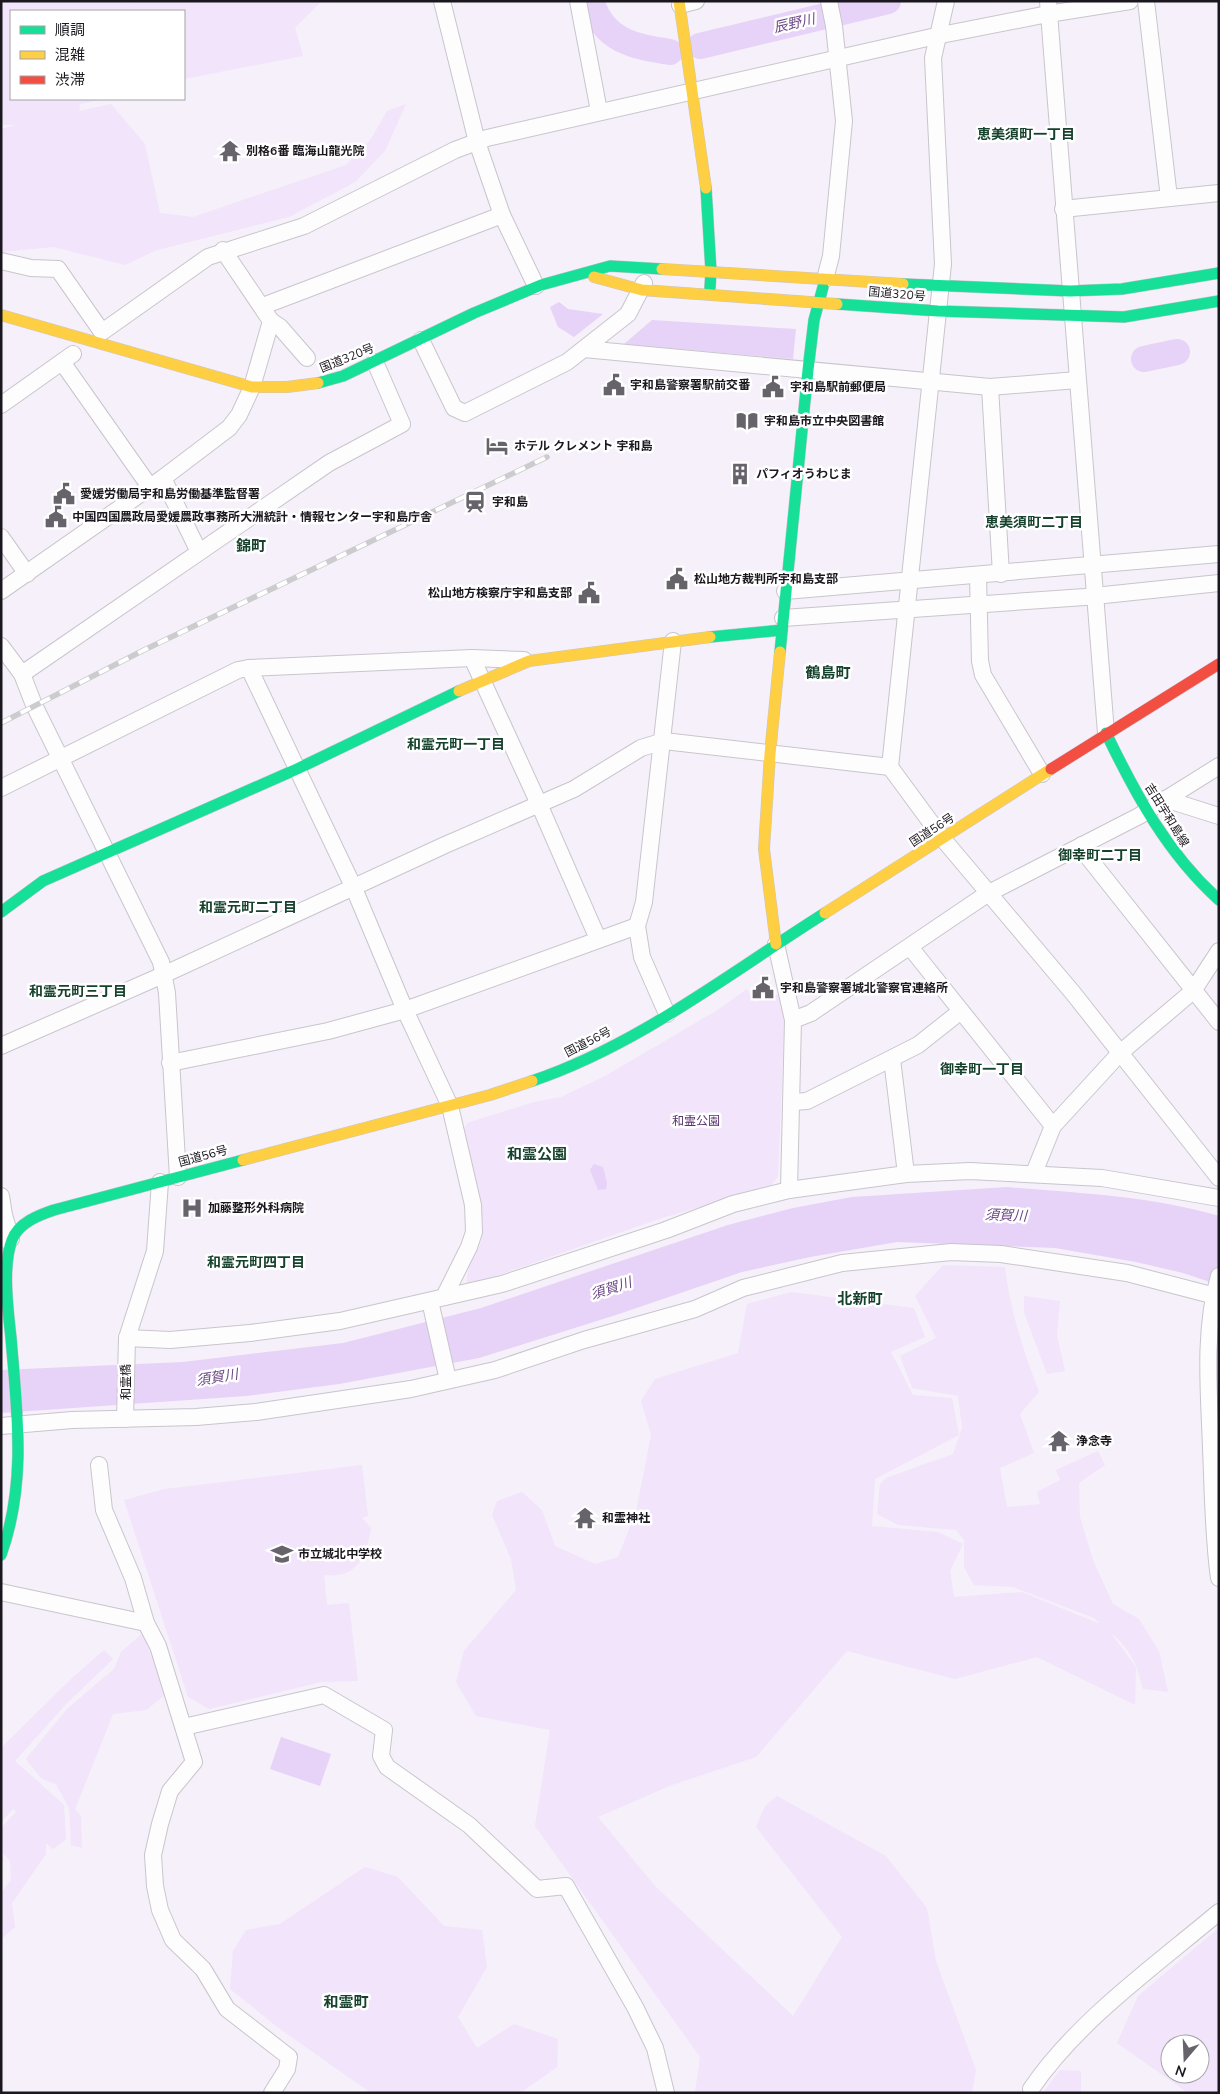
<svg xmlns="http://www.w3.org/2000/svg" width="1220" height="2094" viewBox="0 0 1220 2094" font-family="'Nunito Sans','Noto Sans JP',sans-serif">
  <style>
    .green { fill: #f1e4fb; fill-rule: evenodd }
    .water { fill: #e7d2f8 }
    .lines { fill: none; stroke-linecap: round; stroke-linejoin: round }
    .river { stroke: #e7d2f8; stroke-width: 26 }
    .street-casing { stroke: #c9c5cc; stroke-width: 18 }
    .fast-casing { stroke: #c9c5cc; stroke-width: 12 }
    .slow-casing { stroke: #c9c5cc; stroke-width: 12 }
    .jam-casing { stroke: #c9c5cc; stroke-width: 12 }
    .street { stroke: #fefdfe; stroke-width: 16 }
    .fast { stroke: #16e098; stroke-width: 11 }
    .slow { stroke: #ffcf43; stroke-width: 11 }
    .jam { stroke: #f24e42; stroke-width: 11 }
    .rail-casing { stroke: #cccbce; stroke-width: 5.5 }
    .rail { stroke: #fff; stroke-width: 4; stroke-dasharray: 11; stroke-linecap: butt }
    .labels { text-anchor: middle; stroke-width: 5; stroke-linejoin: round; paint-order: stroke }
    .poi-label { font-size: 12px; font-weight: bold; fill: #1b171e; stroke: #fff; text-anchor: start }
    .street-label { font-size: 12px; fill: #1b171e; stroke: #fff }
    .park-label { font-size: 12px; fill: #57336e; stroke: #fff }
    .water-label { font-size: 14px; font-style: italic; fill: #6a4683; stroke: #fff }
    .neighbourhood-label { font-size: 14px; font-weight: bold; fill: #16412d; stroke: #fff }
    .quarter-label { font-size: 15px; font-weight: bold; fill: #16412d; stroke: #fff }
  </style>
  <rect width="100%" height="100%" fill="#f5f0f9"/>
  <!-- green -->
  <g class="green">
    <polygon points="1,1 125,1 132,3 134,1 322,1 295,28 303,56 184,79 184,11 11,11 11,99 105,99 80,104 79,111 111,104 145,144 160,213 193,217 346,165 371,139 387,111 406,104 385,151 355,182 289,217 157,250 125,265 53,247 1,252 1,129 16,125 3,125 1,107"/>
    <path d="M747 989 754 1002 781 993 785 1008 778 1176 771 1186 662 1218 467 1286C465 1262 482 1250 482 1235 483 1200 470 1164 463 1131L467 1123 534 1102 561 1097 605 1076 716 1011Z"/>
    <path d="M943 1265 1005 1267C1010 1311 1023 1350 1039 1392L1020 1414 1034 1453 1000 1468 1007 1507 1040 1504 1037 1492 1060 1480 1056 1470 1098 1451 1105 1465 1079 1483 1080 1517 1093 1560 1113 1604 1139 1619 1159 1651 1168 1692 1143 1689C1136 1662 1132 1651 1110 1632L1136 1667 1135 1705 1037 1657 955 1679 847 1651 756 1757 672 1785 598 1817 655 1886 793 2016 842 1937 756 1827 765 1806 777 1796 886 1856 927 1908 936 1961 976 2070 972 2093H695L700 2057 535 1826 550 1730 476 1716 456 1682 464 1651 516 1590 511 1559 492 1515 497 1501 522 1492 542 1510 555 1546 595 1564 618 1557 636 1512 651 1435 641 1401 655 1379 738 1353 747 1304 791 1292 914 1308 925 1337 891 1352 913 1395 952 1398 959 1435 875 1479 872 1526 938 1532 963 1544 950 1571 954 1597 1022 1592 1100 1624 1094 1618 1013 1587 974 1585 964 1567V1540L956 1530 898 1525 877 1514 880 1484 886 1478 953 1454 962 1428 958 1396 912 1388 900 1356 936 1338 915 1296Z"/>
    <polygon points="1024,1296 1060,1301 1057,1336 1065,1371 1047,1374 1024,1312"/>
    <path d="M362 1465 368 1516 362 1518 371 1528C367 1556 357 1579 324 1575L327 1605 349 1603 358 1681 321 1682 209 1709 188 1697 124 1500 165 1489Z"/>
    <polygon points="143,1633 165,1695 146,1710 113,1714 75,1809 81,1816 82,1848 71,1845 69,1808 56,1784 42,1779 26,1759 67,1709 114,1669 121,1652"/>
    <polygon points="104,1650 113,1659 66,1704 15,1761 64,1805 66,1839 53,1849 46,1843 46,1854 12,1903 15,1927 1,1939 1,1893 11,1880 10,1861 2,1853 4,1860 1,1861 1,1828 16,1812 13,1809 1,1822 1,1748 69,1681"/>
    <polygon points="365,1867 398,1877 444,1926 482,1930 487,1967 458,2017 477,2048 514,2024 558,2039 557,2067 520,2093 371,2093 280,2029 230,1989 233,1951 246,1930 280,1924"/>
    <path d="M1219 1928V2093H1188L1117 2043 1138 1996ZM1170 2044H1200V2074H1170Z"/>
    <polygon points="1060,2070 1081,2071 1081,2093 1043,2093"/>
  </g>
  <!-- water -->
  <g class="water">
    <polygon points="559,302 568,309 603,314 574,337 558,327 550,307"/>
    <polygon points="652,320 796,329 793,359 624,344"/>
    <polygon points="594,1164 603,1167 607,1183 606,1189 598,1190 590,1170"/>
    <path d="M1007 1187C1078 1193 1151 1196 1219 1216V1285L1183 1273 1136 1262 1055 1248 897 1242 810 1257 742 1272 619 1314 479 1358 339 1384 246 1396 1 1413V1370L183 1362 343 1343 481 1308 728 1225 793 1208 852 1197Z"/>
    <polygon points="281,1737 331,1754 320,1786 270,1769"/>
  </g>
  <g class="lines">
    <!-- river -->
    <g class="river">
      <path d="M591 1C604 41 632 46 670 52"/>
      <polyline points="700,46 888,1"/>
      <polyline points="1144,359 1177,352"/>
    </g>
    <!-- street casing -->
    <g class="street-casing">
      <g id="street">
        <polyline points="442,1 477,142 502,215 536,286"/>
        <polyline points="578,1 599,111"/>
        <polyline points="946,1 933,58 943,264 890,767 943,839 1073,993 1219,1178"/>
        <polyline points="1048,1 1106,733"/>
        <polyline points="1146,1 1169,198"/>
        <polyline points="680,5 696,1"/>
        <polyline points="1063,209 1219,193"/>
        <polyline points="1,261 31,268 58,269 102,332 208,257 304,226 455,150 487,138 936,36 1048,14 1130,1"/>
        <polyline points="825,279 831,256 844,121 834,26 829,1"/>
        <polyline points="263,306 502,215"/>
        <polyline points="271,321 280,327 307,358"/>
        <polyline points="421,340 454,408 465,413 567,362 628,314 644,283"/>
        <polyline points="584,349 990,387 1077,380"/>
        <polyline points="62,362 150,487"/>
        <polyline points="990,387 1001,574"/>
        <polyline points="1,405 73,354"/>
        <polyline points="163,478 199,552"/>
        <polyline points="1,537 27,574"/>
        <polyline points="978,576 980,661 983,675 1042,774"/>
        <polyline points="1,591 163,478 229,428 239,415 252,387 271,321 223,250"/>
        <polyline points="785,591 1219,554"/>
        <polyline points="783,618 1085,597 1219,583"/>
        <polyline points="1,646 22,674 34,705 161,962 167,993 178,1177"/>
        <polyline points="472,658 539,804 598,939"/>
        <polyline points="249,668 353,886 405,1010 450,1106 473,1205 474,1232 469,1247 444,1297"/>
        <polyline points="22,674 329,463 402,424 375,362"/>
        <polyline points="1,788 238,670 249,668 472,658 524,660"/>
        <polyline points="1165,799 1219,816"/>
        <polyline points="1082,845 1084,852 1219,1022"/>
        <polyline points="776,944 793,1020 789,1190"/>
        <polyline points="910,947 1053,1126 1034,1173"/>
        <polyline points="667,1014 642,957 637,926 644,902 673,641"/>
        <polyline points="793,1020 811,1013 987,894 1139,816 1219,766"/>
        <polyline points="1,1046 163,975 445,845 574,789 641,748 664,741 890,767"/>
        <polyline points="892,1059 906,1174"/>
        <polyline points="170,1063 328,1031 405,1010 637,926"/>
        <polyline points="793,1102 807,1101 918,1045 961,1011"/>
        <polyline points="1053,1126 1120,1053 1193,991 1219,951"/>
        <polyline points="1,1196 4,1215 11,1239 6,1240"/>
        <path d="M1219 1276C1203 1332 1209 1391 1211 1448 1213 1492 1213 1535 1219 1578"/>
        <polyline points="430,1301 448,1380"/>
        <polyline points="127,1338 170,1340 250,1333 340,1321 502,1284 666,1230 733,1204 789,1190 906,1174 970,1171 1102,1178 1219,1198"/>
        <polyline points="125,1419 127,1338 155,1251 160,1182"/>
        <polyline points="1,1426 72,1420 196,1417 256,1412 411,1389 495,1370 584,1340 695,1309 743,1288 842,1263 951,1252 1001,1254 1127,1273 1219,1297"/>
        <polyline points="99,1465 104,1510 133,1578 146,1623 158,1646 194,1762 170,1791 160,1824 153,1855 155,1886 160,1910 173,1940 203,1969 227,2009 289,2057 287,2069 272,2093"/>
        <polyline points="1,1592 146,1623"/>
        <polyline points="184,1727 324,1695 384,1730 381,1756 387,1767 469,1825 537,1889 566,1886 635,2007 655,2048 666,2093"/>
        <path d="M1031 2089C1077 2021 1156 1965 1219 1912"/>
      </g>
    </g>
    <!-- fast casing -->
    <g class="fast-casing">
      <g id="fast">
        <polyline points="706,188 711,271 710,288"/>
        <polyline points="903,284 1070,291 1122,289 1219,273"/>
        <polyline points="837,304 938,311 1124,317 1219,301"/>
        <polyline points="318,383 343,376 474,313 541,285 610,266 662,269"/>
        <polyline points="710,637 782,630"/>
        <polyline points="780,652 808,370 814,320 823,287"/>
        <path d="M1106 733C1136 795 1167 853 1219 900"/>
        <polyline points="1,912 43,881 297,769 459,691"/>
        <path d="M532 1081C639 1045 731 972 825 913"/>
        <path d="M1 1555C27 1483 17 1412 11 1338 8 1310 2 1266 12 1240 18 1223 39 1215 54 1210L243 1160"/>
      </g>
    </g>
    <!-- slow casing -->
    <g class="slow-casing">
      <g id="slow">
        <polyline points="679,1 706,188"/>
        <polyline points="662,269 903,284"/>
        <polyline points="594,277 642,290 837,304"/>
        <polyline points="1,315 252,387 287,387 318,383"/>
        <polyline points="459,691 529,661 710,637"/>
        <polyline points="825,913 1051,769"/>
        <polyline points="776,944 764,849 770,754 780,652"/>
        <polyline points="243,1160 490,1095 532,1081"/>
      </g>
    </g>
    <!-- jam casing -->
    <g class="jam-casing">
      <polyline id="jam" points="1051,769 1219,664"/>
    </g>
    <!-- street -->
    <use href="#street" class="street"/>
    <!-- fast -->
    <use href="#fast" class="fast"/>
    <!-- slow -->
    <use href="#slow" class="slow"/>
    <!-- jam -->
    <use href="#jam" class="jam"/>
    <!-- rail casing -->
    <g class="rail-casing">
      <polyline id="rail" points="1,723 142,651 547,457"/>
    </g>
    <!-- rail -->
    <use href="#rail" class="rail"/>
  </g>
  <!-- icons -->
  <defs>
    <g id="temple-bare" transform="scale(1.725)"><path d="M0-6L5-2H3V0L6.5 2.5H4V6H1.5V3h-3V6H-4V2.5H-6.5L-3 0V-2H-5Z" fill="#67636b" stroke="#fff" stroke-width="2.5" paint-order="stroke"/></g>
    <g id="civic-bare" transform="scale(1.725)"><path d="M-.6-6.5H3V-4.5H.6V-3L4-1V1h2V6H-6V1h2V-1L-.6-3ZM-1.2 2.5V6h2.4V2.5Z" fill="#67636b" stroke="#fff" stroke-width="2.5" paint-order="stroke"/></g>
    <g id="library-bare" transform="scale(1.725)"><path d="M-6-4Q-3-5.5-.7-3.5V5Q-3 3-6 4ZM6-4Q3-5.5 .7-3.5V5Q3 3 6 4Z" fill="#67636b" stroke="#fff" stroke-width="2.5" paint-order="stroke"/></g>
    <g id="hotel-bare" transform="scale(1.725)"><path d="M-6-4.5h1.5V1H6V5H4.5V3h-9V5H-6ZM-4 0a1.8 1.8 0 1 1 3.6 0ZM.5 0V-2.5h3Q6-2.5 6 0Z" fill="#67636b" stroke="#fff" stroke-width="2.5" paint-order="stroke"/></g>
    <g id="building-bare" transform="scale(1.725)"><path d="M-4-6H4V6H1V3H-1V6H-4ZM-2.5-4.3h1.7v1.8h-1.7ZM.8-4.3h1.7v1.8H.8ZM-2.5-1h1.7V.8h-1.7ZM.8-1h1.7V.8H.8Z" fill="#67636b" stroke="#fff" stroke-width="2.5" paint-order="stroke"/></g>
    <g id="station-bare" transform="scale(1.725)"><path d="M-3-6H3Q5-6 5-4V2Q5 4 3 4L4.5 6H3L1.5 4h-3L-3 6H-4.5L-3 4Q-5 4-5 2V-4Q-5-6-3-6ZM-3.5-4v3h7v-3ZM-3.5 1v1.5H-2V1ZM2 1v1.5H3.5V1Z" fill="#67636b" stroke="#fff" stroke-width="2.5" paint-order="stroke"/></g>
    <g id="hospital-bare" transform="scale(1.725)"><path d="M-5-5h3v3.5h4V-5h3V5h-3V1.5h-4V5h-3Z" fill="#67636b" stroke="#fff" stroke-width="2.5" paint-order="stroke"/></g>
    <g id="school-bare" transform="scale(1.725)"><path d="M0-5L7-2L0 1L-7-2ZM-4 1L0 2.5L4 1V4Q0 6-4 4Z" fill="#67636b" stroke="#fff" stroke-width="2.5" paint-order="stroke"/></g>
  </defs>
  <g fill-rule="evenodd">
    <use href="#temple-bare" x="230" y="151"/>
    <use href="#civic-bare" x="614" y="385"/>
    <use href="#civic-bare" x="773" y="387"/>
    <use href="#library-bare" x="747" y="421"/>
    <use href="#hotel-bare" x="497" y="446"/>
    <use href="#building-bare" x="740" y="474"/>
    <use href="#civic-bare" x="64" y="494"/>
    <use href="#station-bare" x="475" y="502"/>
    <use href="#civic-bare" x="56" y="517"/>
    <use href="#civic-bare" x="677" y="579"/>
    <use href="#civic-bare" x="589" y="593"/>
    <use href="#civic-bare" x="763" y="988"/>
    <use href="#hospital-bare" x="192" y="1208"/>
    <use href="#temple-bare" x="1059" y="1441"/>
    <use href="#temple-bare" x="585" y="1518"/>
    <use href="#school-bare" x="282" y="1554"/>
  </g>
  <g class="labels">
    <!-- poi labels -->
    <g class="poi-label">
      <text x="246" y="155">別格6番 臨海山龍光院</text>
      <text x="630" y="389">宇和島警察署駅前交番</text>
      <text x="790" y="391">宇和島駅前郵便局</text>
      <text x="764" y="425">宇和島市立中央図書館</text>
      <text x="514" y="450">ホテル クレメント 宇和島</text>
      <text x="756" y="478">パフィオうわじま</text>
      <text x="80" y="498">愛媛労働局宇和島労働基準監督署</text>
      <text x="492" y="506">宇和島</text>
      <text x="72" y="521">中国四国農政局愛媛農政事務所大洲統計・情報センター宇和島庁舎</text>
      <text x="694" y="583">松山地方裁判所宇和島支部</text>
      <text x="572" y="597" text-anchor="end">松山地方検察庁宇和島支部</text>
      <text x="780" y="992">宇和島警察署城北警察官連絡所</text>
      <text x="208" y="1212">加藤整形外科病院</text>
      <text x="1076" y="1445">浄念寺</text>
      <text x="602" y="1522">和霊神社</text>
      <text x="298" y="1558">市立城北中学校</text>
    </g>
    <!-- street labels -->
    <g class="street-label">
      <text transform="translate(897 294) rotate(5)" y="4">国道320号</text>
      <text transform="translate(347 358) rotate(-22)" y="4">国道320号</text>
      <text transform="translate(1167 815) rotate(58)" y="4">吉田宇和島線</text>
      <text transform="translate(932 830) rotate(-33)" y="4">国道56号</text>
      <text transform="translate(588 1042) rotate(-27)" y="4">国道56号</text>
      <text transform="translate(203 1156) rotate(-15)" y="4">国道56号</text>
      <text transform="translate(126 1382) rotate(-90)" y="4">和霊橋</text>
    </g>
    <!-- park labels -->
    <g class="park-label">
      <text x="696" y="1125">和霊公園</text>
    </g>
    <!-- water labels -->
    <g class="water-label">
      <text transform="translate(794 23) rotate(-13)" y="5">辰野川</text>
      <text transform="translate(1006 1215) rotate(2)" y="5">須賀川</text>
      <text transform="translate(611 1288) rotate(-18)" y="5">須賀川</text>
      <text transform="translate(217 1377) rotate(-9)" y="5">須賀川</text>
    </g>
    <!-- neighbourhood labels -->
    <g class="neighbourhood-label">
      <text x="1026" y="139">恵美須町一丁目</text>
      <text x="1034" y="527">恵美須町二丁目</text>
      <text x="456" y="749">和霊元町一丁目</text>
      <text x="1100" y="860">御幸町二丁目</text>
      <text x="248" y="912">和霊元町二丁目</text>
      <text x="78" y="996">和霊元町三丁目</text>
      <text x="982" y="1074">御幸町一丁目</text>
      <text x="256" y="1267">和霊元町四丁目</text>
    </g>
    <!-- quarter labels -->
    <g class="quarter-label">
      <text x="251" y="551">錦町</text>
      <text x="828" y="678">鶴島町</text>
      <text x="537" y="1159">和霊公園</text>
      <text x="860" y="1304">北新町</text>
      <text x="346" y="2007">和霊町</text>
    </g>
  </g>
  <!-- border -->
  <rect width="1220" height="2094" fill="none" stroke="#1b171e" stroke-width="5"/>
  <!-- legend -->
  <rect x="10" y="10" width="175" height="90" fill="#ffffff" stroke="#a4a2a5"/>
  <rect x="20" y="26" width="25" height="8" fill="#16e098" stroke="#a4a2a5"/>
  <text x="55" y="35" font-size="15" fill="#1b171e">順調</text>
  <rect x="20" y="51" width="25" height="8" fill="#ffcf43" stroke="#a4a2a5"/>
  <text x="55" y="60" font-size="15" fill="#1b171e">混雑</text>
  <rect x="20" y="76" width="25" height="8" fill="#f24e42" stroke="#a4a2a5"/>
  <text x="55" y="85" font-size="15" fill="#1b171e">渋滞</text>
  <!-- north arrow -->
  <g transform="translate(1185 2059) rotate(199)"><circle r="24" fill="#ffffff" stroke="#a4a2a5"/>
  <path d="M0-4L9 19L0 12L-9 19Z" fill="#67636b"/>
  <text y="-8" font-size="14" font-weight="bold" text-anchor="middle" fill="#1b171e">N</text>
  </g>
</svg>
